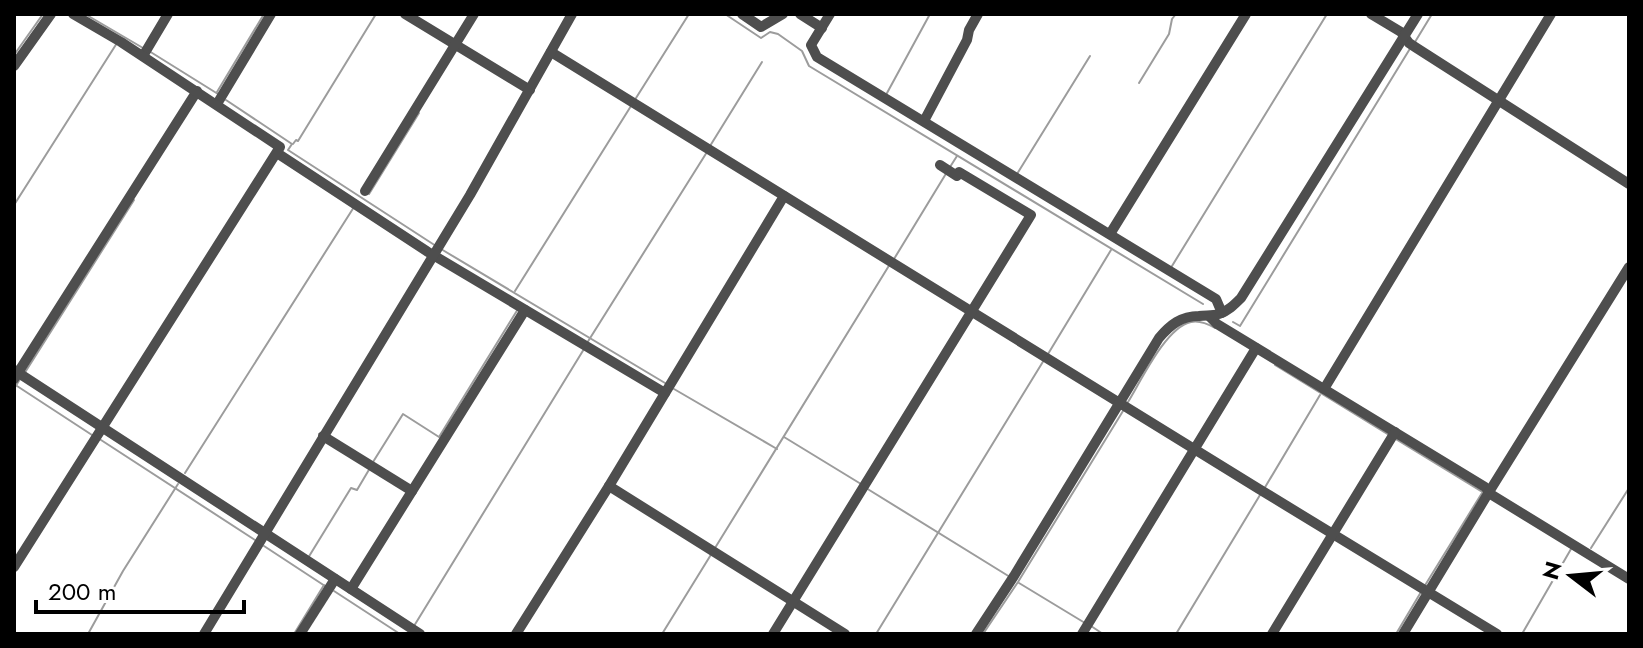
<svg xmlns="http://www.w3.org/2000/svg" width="1643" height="648" viewBox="0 0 1643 648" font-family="Jost,sans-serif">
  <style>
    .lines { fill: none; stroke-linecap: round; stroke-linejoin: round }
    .stream { stroke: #9c9c9c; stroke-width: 2 }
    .minor { stroke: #4e4e4e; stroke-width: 10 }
  </style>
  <rect width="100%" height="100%" fill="#fff"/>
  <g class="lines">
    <!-- stream -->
    <g class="stream">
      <polyline points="85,14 143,48"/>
      <polyline points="725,14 761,38 770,32 778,34 802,51 809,66 1203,304"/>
      <polyline points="1415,42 1432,14"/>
      <polyline points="149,51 218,94"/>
      <polyline points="14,55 43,14"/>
      <polyline points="1139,83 1169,34 1172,19 1176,14"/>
      <polyline points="217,92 264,14"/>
      <polyline points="887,93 930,14"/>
      <polyline points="636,98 689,14"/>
      <polyline points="226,100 292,144 288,150 436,246"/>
      <polyline points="293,144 296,140 298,141 376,14"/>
      <polyline points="710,146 762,62"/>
      <polyline points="950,167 957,156"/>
      <polyline points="1017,174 1090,56"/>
      <polyline points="369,194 419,113"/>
      <polyline points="14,205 117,43"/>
      <polyline points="441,249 665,383"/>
      <polyline points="894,259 947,172"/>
      <polyline points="1172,266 1327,14"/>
      <polyline points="515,291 631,106"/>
      <polyline points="1233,322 1240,326 1411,47"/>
      <polyline points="587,343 707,152"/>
      <polyline points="1048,354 1111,250"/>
      <polyline points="1275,365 1389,435"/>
      <polyline points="24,374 134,200"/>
      <polyline points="17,386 92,435"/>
      <polyline points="14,389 20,379"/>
      <polyline points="674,389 777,449"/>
      <path d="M1128 402C1141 381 1166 327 1191 322 1200 320 1208 324 1215 328"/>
      <polyline points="784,437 861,484"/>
      <polyline points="1394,438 1484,493"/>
      <polyline points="101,440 255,540"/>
      <polyline points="373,462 403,414 439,437 518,309"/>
      <polyline points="185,473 354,207"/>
      <polyline points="866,488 1010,577"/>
      <polyline points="1264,489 1320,395"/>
      <polyline points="264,546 325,586"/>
      <polyline points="715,548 890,264"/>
      <polyline points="1591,548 1629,488"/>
      <polyline points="308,558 351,488 357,490 370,468"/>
      <polyline points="1019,583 1085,623"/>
      <polyline points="1424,587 1482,493"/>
      <polyline points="334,591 400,634"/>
      <polyline points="414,626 584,349"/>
      <polyline points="1091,626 1103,634"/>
      <polyline points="88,634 123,571 178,484"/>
      <polyline points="294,634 324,585"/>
      <polyline points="662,634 712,553"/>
      <polyline points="876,634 1044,360"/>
      <polyline points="983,634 1018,582 1123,411"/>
      <polyline points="1176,634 1260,495"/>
      <polyline points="1396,634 1421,592"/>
      <polyline points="1522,634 1571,549"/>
    </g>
    <!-- minor -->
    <g class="minor">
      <polyline points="405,14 530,90"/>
      <polyline points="742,14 761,27 783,14"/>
      <polyline points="800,14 822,28"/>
      <polyline points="830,14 811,45 817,57 1216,299 1222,313"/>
      <polyline points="1371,14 1401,32 1409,43 1415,47 1629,184"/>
      <polyline points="551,52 1259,489 1497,634"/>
      <polyline points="143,56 168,14"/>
      <polyline points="14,66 51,14"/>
      <polyline points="217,104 271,14"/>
      <polyline points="924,121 967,40 969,30 978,14"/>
      <polyline points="277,153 428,252 665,393"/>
      <polyline points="365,191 474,14"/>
      <polyline points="1110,234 1246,14"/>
      <polyline points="1209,316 1217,324 1485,487 1492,495 1629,579"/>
      <polyline points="14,370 420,634"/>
      <polyline points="14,379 197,91"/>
      <polyline points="1324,389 1551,14"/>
      <polyline points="323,436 412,491"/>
      <polyline points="609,486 845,634"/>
      <polyline points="14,567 280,147 121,42 73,14"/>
      <polyline points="351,589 525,310"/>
      <polyline points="204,634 470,195 572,14"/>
      <polyline points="300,634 335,579"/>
      <polyline points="516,634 609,486 784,196"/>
      <polyline points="773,634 1031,215 959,172 957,176 940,165"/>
      <path d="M976 634 1014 576 1159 338C1170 325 1181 316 1199 316 1206 315 1212 316 1219 314 1228 311 1234 305 1241 298L1418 14"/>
      <polyline points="1082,634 1256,348"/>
      <polyline points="1272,634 1395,432"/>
      <polyline points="1403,634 1489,492 1629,267"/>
    </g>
  </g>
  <!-- border -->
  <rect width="1643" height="648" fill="none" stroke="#000000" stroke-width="32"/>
  <!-- north arrow -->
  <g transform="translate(1571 576) rotate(286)" stroke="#ffffff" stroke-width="6" paint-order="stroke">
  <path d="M0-6L14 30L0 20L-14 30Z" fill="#000000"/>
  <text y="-12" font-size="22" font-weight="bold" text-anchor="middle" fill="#000000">N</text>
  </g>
  <!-- scale -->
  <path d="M36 600v12h208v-12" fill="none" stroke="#000000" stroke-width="4"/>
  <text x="48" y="600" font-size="24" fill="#000000" stroke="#ffffff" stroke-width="6" paint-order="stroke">200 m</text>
</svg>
